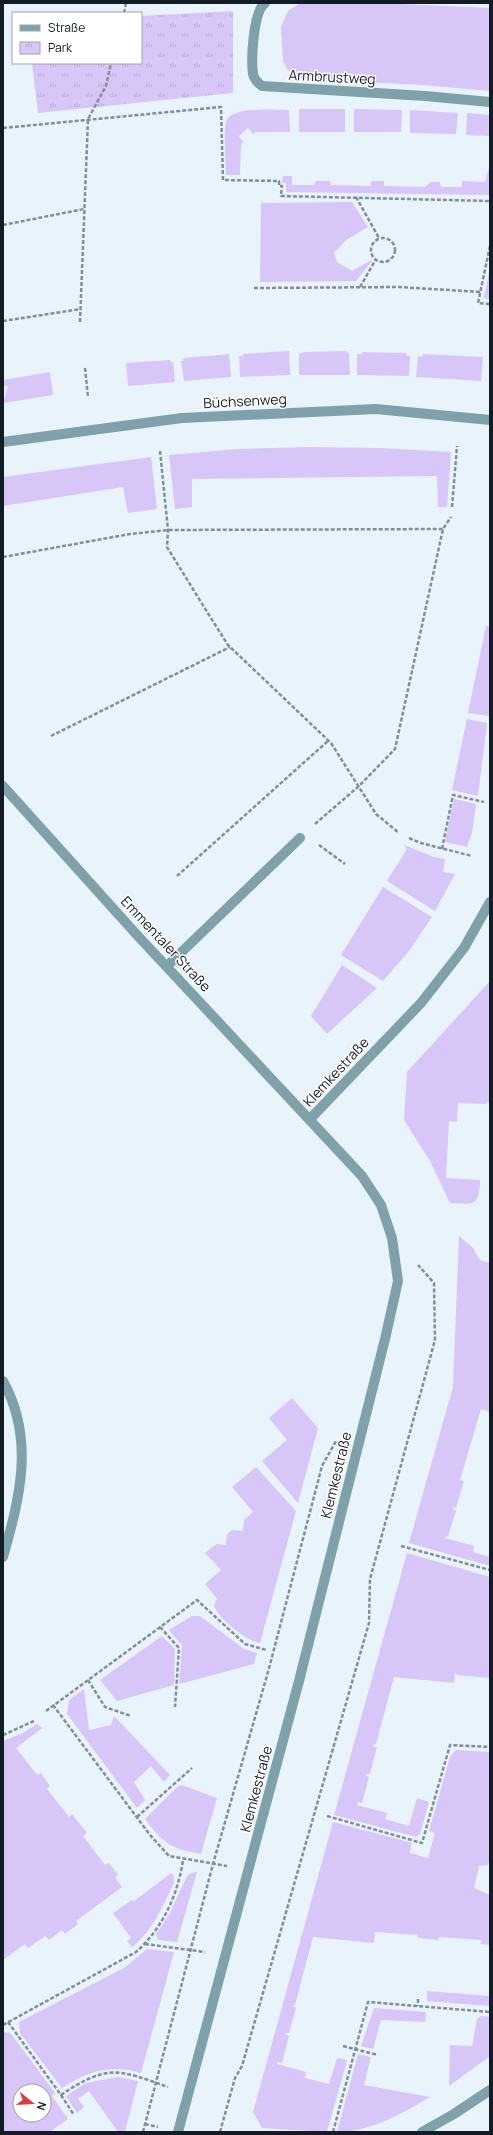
<svg xmlns="http://www.w3.org/2000/svg" width="493" height="2135" viewBox="0 0 493 2135" font-family="Manrope,sans-serif">
  <style>
    .grass { fill: #d7c6f7; fill-rule: evenodd }
    .park { fill: url(#park-tufts) }
    .lines { fill: none; stroke-linecap: round; stroke-linejoin: round }
    .path { stroke: #858e97; stroke-width: 2.5; stroke-dasharray: 4 2; stroke-linecap: butt }
    .minor { stroke: #7fa1aa; stroke-width: 10 }
    .labels { text-anchor: middle; stroke-width: 3; stroke-linejoin: round; paint-order: stroke }
    .street-label { font-size: 14px; fill: #131c24; stroke: #fff }
  </style>
  <defs>
    <pattern id="park-tufts" width="24" height="20" patternUnits="userSpaceOnUse"><rect width="24" height="20" fill="#d7c6f7"/><path d="M3 7l-1-3M5 7V3M7 7l1-3M15 17l-1-3M17 17v-4M19 17l1-3" fill="none" stroke="#b8aad4"/></pattern>
  </defs>
  <rect width="100%" height="100%" fill="#e9f3fc"/>
  <!-- grass -->
  <g class="grass">
    <polygon points="300,3 381,3 490,8 490,91 422,85 299,79 287,69 283,61 281,27 288,11"/>
    <rect x="299" y="109" width="46" height="23"/>
    <polygon points="354,109 402,110 401,132 354,132"/>
    <path d="M289 110 290 132H256L253 134 248 128 239 136 243 142 241 145 240 175H226C226 162 223 134 226 122 230 106 275 110 289 110Z"/>
    <polygon points="410,110 458,113 456,134 410,133"/>
    <polygon points="467,113 490,115 490,136 466,135"/>
    <polygon points="490,164 490,195 286,192 286,183 282,183 283,176 292,176 292,185 315,185 315,181 330,181 331,185 371,186 371,181 384,181 384,186 425,187 431,182 440,182 441,187 462,187 462,181 485,182"/>
    <polygon points="352,202 368,227 346,240 334,253 337,262 352,271 371,260 372,261 356,281 260,282 261,203"/>
    <polygon points="490,267 490,299 484,298"/>
    <polygon points="289,351 290,375 240,377 239,356 243,356 243,354"/>
    <polygon points="347,351 347,353 349,353 350,375 299,375 299,354 304,352"/>
    <polygon points="362,352 406,353 407,356 410,356 409,376 357,375 357,354 362,354"/>
    <polygon points="229,354 231,377 184,381 181,361 183,361 183,358"/>
    <polygon points="423,354 483,357 481,381 416,377 418,356 423,357"/>
    <polygon points="170,360 170,362 173,362 175,382 128,386 126,363"/>
    <polygon points="50,372 53,395 3,403 8,386 3,386 3,380"/>
    <polygon points="309,447 380,448 451,452 447,507 438,507 437,476 192,479 192,507 175,509 169,455 238,449"/>
    <polygon points="151,457 157,509 128,513 123,487 3,506 3,477"/>
    <polygon points="486,626 490,627 489,716 468,713"/>
    <polygon points="467,719 487,723 478,796 452,790"/>
    <polygon points="454,799 476,804 472,833 467,847 445,842"/>
    <polygon points="404,845 434,857 445,859 443,872 455,874 435,911 387,881 407,849"/>
    <polygon points="383,887 432,917 409,951 383,981 341,955"/>
    <polygon points="342,965 377,988 327,1034 311,1016"/>
    <path d="M490 981V1105L488 1102 485 1104 458 1103 457 1122 449 1121 446 1178 480 1180C479 1207 475 1204 450 1203L430 1161 404 1120 407 1072Z"/>
    <polygon points="459,1236 473,1248 480,1260 490,1263 490,1412 481,1409 460,1480 464,1481 456,1508 453,1507 453,1510 456,1510 448,1537 446,1536 445,1538 474,1546 473,1552 490,1557 490,1566 409,1543 453,1387"/>
    <polygon points="292,1398 318,1428 298,1503 262,1461 287,1440 269,1418"/>
    <path d="M256 1467 296 1511 260 1643C245 1640 220 1620 214 1606L217 1599 205 1584 221 1570 205 1553 216 1544 226 1545 227 1534 232 1530 243 1531 244 1520 253 1512 232 1487Z"/>
    <polygon points="407,1553 490,1577 490,1678 457,1675 455,1673 454,1683 394,1677 376,1744 374,1744 373,1747 377,1747 370,1774 366,1774 366,1776 369,1777 362,1803 358,1802 357,1805 387,1813 385,1819 409,1826 417,1798 429,1802 420,1834 416,1837 334,1815"/>
    <polygon points="192,1616 200,1616 244,1649 257,1653 254,1664 179,1684 182,1646 169,1630"/>
    <polygon points="162,1636 175,1649 174,1685 117,1701 100,1680"/>
    <polygon points="84,1689 89,1730 111,1725 114,1716 170,1775 164,1782 151,1766 134,1782 145,1800 137,1808 67,1714 69,1700"/>
    <polygon points="37,1724 42,1728 16,1748 37,1775 41,1773 50,1786 47,1789 69,1817 72,1814 87,1833 83,1836 105,1865 109,1863 118,1875 115,1877 122,1887 76,1921 78,1924 65,1934 62,1930 49,1940 45,1936 28,1948 25,1944 3,1960 3,1741 23,1733"/>
    <polygon points="456,1750 490,1752 490,1858 488,1865 479,1866 474,1888 490,1895 490,1945 481,1944 481,1940 439,1937 438,1940 418,1938 418,1935 375,1932 374,1943 313,1937 295,2005 293,2006 296,2008 289,2033 286,2033 285,2034 289,2036 282,2063 278,2062 277,2064 306,2072 305,2078 329,2084 337,2058 347,2060 327,2132 262,2128 253,2112 333,1822 412,1843 410,1853 428,1858 435,1833 429,1831 450,1757"/>
    <path d="M182 1785 217 1798 201 1854C171 1849 163 1843 145 1819L177 1787Z"/>
    <polygon points="197,1872 177,1942 158,1940 156,1934 169,1915 186,1878 189,1874"/>
    <path d="M171 1873 174 1876V1883C163 1905 153 1931 132 1947L127 1941 131 1938 113 1913 132 1900 133 1902Z"/>
    <path d="M147 1949 174 1952 141 2073C111 2064 88 2071 62 2088L20 2033 19 2022 124 1968Z"/>
    <polygon points="427,1991 490,1996 490,2006 427,2001"/>
    <polygon points="374,2008 426,2012 425,2022 381,2020 373,2049 361,2046"/>
    <polygon points="481,2016 490,2017 490,2056 449,2086 450,2045 472,2046 477,2019"/>
    <path d="M4 2032 10 2033 12 2035 55 2093 52 2096 68 2119 50 2132H3ZM20 2091H44V2115H20Z"/>
    <path d="M358 2054 371 2057 364 2085 430 2097C403 2113 370 2132 337 2132Z"/>
    <polygon points="118,2077 138,2081 125,2132 118,2132 89,2091 78,2099 84,2107 77,2113 66,2096 86,2083"/>
  </g>
  <!-- park -->
  <polygon class="park" points="233,11 233,93 38,113 32,63 141,63 141,16"/>
  <g class="lines">
    <!-- path -->
    <g class="path">
      <polyline points="124,13 126,3"/>
      <polyline points="3,128 221,107 223,180 279,181 279,186 282,186 281,196 490,201"/>
      <polyline points="356,197 379,238"/>
      <polyline points="3,225 84,209"/>
      <circle cx="383" cy="250" r="12"/>
      <polyline points="490,246 478,303 490,304"/>
      <polyline points="360,287 376,259"/>
      <polyline points="254,288 399,287 481,292"/>
      <polyline points="3,321 81,309"/>
      <polyline points="80,322 88,119 106,86 111,63"/>
      <polyline points="85,368 88,397"/>
      <polyline points="160,451 168,530 167,547 209,615 228,645 331,743 376,814 399,833"/>
      <polyline points="452,507 457,446"/>
      <polyline points="3,557 130,534 168,530 443,529"/>
      <polyline points="51,736 230,647"/>
      <polyline points="315,824 359,786 395,749 443,529 451,517"/>
      <polyline points="409,838 421,843 472,856"/>
      <polyline points="319,845 345,864"/>
      <polyline points="442,849 453,795 484,802"/>
      <polyline points="177,876 329,740"/>
      <polyline points="401,1546 490,1570"/>
      <polyline points="160,1627 179,1648 175,1707"/>
      <polyline points="88,1680 105,1707 131,1716"/>
      <polyline points="53,1705 150,1835 169,1856 227,1866"/>
      <polyline points="46,1711 197,1600 245,1644 266,1650"/>
      <polyline points="3,1735 34,1721"/>
      <polyline points="327,1816 422,1843 450,1745 490,1747"/>
      <polyline points="137,1817 192,1768"/>
      <polyline points="145,1944 205,1952"/>
      <polyline points="418,1999 418,2006"/>
      <path d="M8 2022 61 2095C107 2064 118 2069 168 2087"/>
      <path d="M3 2025 136 1952C163 1928 178 1894 183 1860"/>
      <polyline points="343,2046 378,2055"/>
      <polyline points="61,2095 74,2115"/>
      <polyline points="145,2124 158,2127"/>
      <polyline points="143,2132 213,1864 268,1672 322,1466 336,1441"/>
      <polyline points="220,2132 235,2078 242,2066 369,1623 370,1579 435,1340 434,1283 418,1265"/>
      <polyline points="333,2132 368,2002 490,2012"/>
    </g>
    <!-- minor -->
    <g class="minor">
      <path d="M265 3C253 12 251 59 253 74 254 79 258 83 262 86L425 96 490 102"/>
      <polyline points="3,442 182,418 376,409 490,420"/>
      <polyline points="3,786 137,935 362,1176 381,1205 392,1238 398,1281 385,1339 299,1681 178,2132"/>
      <polyline points="167,966 300,838"/>
      <polyline points="311,1118 421,1003 464,948 490,902"/>
      <path d="M3 1381C35 1439 20 1497 3 1557"/>
      <polyline points="422,2132 454,2114 490,2090"/>
    </g>
  </g>
  <g class="labels">
    <!-- street labels -->
    <g class="street-label">
      <text transform="translate(332 77) rotate(3)" y="5">Armbrustweg</text>
      <text transform="translate(245 401) rotate(-3)" y="5">Büchsenweg</text>
      <text transform="translate(166 944) rotate(47)" y="5">Emmentaler Straße</text>
      <text transform="translate(336 1072) rotate(-47)" y="5">Klemkestraße</text>
      <text transform="translate(336 1475) rotate(-76)" y="5">Klemkestraße</text>
      <text transform="translate(256 1789) rotate(-75)" y="5">Klemkestraße</text>
    </g>
  </g>
  <!-- border -->
  <rect width="493" height="2135" fill="none" stroke="#131c24" stroke-width="8"/>
  <!-- legend -->
  <rect x="12" y="12" width="130" height="52" fill="#ffffff" stroke="#a1a4a7"/>
  <rect x="20" y="25" width="20" height="6" fill="#7fa1aa" stroke="#a1a4a7"/>
  <text x="48" y="32" font-size="12" fill="#131c24">Straße</text>
  <rect x="20" y="42" width="20" height="12" fill="url(#park-tufts)" stroke="#a1a4a7"/>
  <text x="48" y="52" font-size="12" fill="#131c24">Park</text>
  <!-- north arrow -->
  <g transform="translate(32 2103) rotate(108)"><circle r="19" fill="#ffffff" stroke="#a1a4a7"/>
  <path d="M0-3L7 15L0 10L-7 15Z" fill="#d14243"/>
  <text y="-6" font-size="11" font-weight="bold" text-anchor="middle" fill="#131c24">N</text>
  </g>
</svg>
